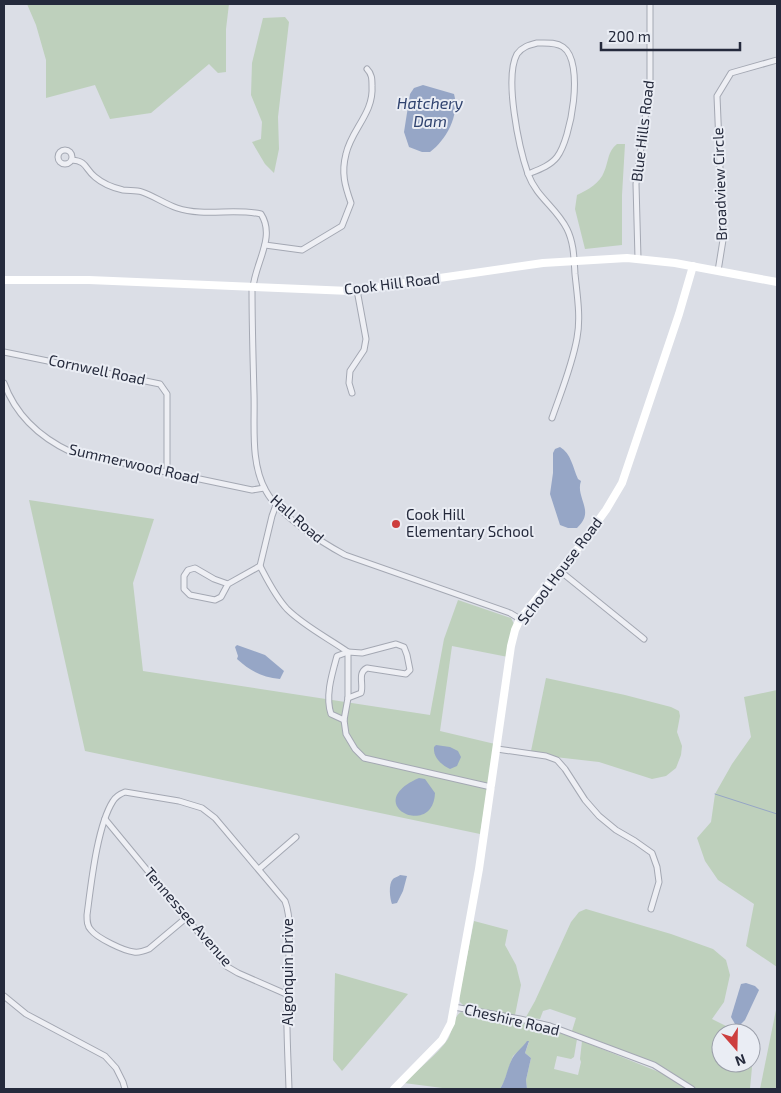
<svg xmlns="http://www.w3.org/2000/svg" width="781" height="1093" viewBox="0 0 781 1093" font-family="'Exo 2',sans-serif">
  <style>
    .green { fill: #bed0bc }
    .water { fill: #96a6c6 }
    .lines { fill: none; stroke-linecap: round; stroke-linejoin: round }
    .stream { stroke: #96a6c6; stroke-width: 1 }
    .street-casing { stroke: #a4a8b3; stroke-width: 7 }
    .street { stroke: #eeeff4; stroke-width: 5 }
    .secondary { stroke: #fff; stroke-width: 8 }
    .poi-dot { fill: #cd3e3e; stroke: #eaedf4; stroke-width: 2 }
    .labels { text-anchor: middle; stroke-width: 4; stroke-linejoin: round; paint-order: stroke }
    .street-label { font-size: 15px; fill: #252a3c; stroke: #eaedf4 }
    .poi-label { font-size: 15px; fill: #252a3c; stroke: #eaedf4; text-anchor: start }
    .water-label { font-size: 16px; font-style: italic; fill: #30436f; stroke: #eaedf4 }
  </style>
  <rect width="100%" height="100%" fill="#dbdee6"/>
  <!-- green -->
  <g class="green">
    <polygon points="27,4 229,4 226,29 226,72 218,73 209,64 151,113 110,119 95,85 46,98 46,60 36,25"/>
    <polygon points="285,17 289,22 278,117 279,149 274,173 265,164 252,142 261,139 262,122 251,95 252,63 263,18"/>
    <path d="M617 144H625L622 195V245L585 249 575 209 577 195C588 190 600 183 604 172 609 161 607 152 617 144Z"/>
    <polygon points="29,500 154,519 133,583 143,671 430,715 444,639 458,600 511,618 514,624 508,657 452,646 440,731 495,744 480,834 85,751"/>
    <polygon points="546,678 625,695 671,707 679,711 680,716 677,732 682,746 681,755 676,768 666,776 652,779 599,762 555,757 531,751"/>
    <polygon points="777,690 777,967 746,946 754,904 718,880 705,861 697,838 711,822 715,794 732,764 751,737 744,697"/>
    <polygon points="586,909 671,934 713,949 726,960 730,975 724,1002 712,1019 740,1033 721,1033 721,1063 750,1063 752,1067 750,1089 696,1089 668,1070 653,1062 572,1031 576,1018 550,1009 543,1011 540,1019 526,1017 535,1001 571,922 579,912"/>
    <polygon points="474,921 508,930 505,945 516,965 521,985 515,1015 464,1006 460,1002 459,997"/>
    <polygon points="335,973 408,994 342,1071 333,1060"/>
    <polygon points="777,1005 777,1089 760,1089"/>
    <path d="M461 1012 543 1027 577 1039 574 1057 571 1059 557 1056 554 1069 578 1075 581 1062 580 1059 582 1041 664 1074 686 1089H527L526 1080 531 1058 525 1053 529 1042 513 1056 504 1082 500 1089H450L404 1083C418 1069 437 1055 448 1039 453 1030 453 1017 461 1012Z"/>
  </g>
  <!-- water -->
  <g class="water">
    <path d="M423 85 454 94C460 115 446 140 430 152H422L409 147 404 132 410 94 414 88Z"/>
    <path d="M560 447C571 453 573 468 578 479L581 481C575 498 596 511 577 528H568L560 525 550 494 553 473V453L555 449Z"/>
    <path d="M237 645 265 655 284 671 280 679C262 677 250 671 237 659L238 656 235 647Z"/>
    <path d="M436 745 450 747 458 751 461 757 457 766 450 769C441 765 433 757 434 747Z"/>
    <path d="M419 778 425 779 435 793C433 840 359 804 419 778Z"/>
    <path d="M400 875 407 876 403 891 397 903 392 904C390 899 388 884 393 879 394 878 399 876 400 875Z"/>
    <polygon points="746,983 755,986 759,990 745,1020 740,1025 735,1024 731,1017 741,984"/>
    <path d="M527 1041H529L525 1053 531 1058 526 1080 527 1089H500C506 1080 507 1069 512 1059 515 1053 523 1047 527 1041Z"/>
  </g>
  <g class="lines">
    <!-- stream -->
    <polyline class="stream" points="715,794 777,814"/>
    <!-- street casing -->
    <g class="street-casing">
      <g id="street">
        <path d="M537 43C546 43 556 42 563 47 585 62 571 139 557 157 550 166 538 170 528 174 519 148 504 78 517 54 522 47 529 45 537 43Z"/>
        <circle cx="65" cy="157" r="7"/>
        <path d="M72 160C87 161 85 169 95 177 102 183 114 188 123 190 129 191 136 190 142 192 154 196 165 204 177 208 204 217 234 208 261 214 276 237 255 263 253 288"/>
        <path d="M528 174C537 198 556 207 567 229 574 243 574 259 575 274 577 294 581 318 577 338 572 366 561 392 552 418"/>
        <path d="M265 245 302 250 342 226 351 203C345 186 341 173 346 154 351 130 374 113 372 86 372 79 372 74 367 69"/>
        <polyline points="638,258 636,184 650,82 650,4"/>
        <polyline points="718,271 723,240 717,96 731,73 777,60"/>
        <path d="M252 288C252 323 253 359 254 394 255 425 250 463 266 491 279 515 321 542 345 555L510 613 520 619"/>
        <polyline points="4,352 160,384 167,394 167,473"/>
        <path d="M4 383C16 416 39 437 71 452L252 490 264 488"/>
        <polyline points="352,393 349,383 350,371 364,350 366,339 357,290"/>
        <path d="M276 505 272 516 260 566C268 581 275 596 287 609 304 626 328 638 348 652V698L344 720 346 734 355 749 364 758 491 787"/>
        <polyline points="560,571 644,639"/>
        <polyline points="228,584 214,579 195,568 188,570 184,576 184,589 190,595 215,600 221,597 228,584 260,566"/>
        <path d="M344 720 331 714C325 696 332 674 337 656L348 652 362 653 396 644 404 647 407 655 410 670 406 674 367 668C357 673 364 684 361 693L348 698"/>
        <polyline points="497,749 546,756 557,760 565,769 585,800 599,816 616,830 635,841 652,853 657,867 659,882 651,909"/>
        <polyline points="105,819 226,966 238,973 286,994"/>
        <polyline points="259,869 296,837"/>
        <path d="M186 918 149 949C144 951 139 953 134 952 124 951 97 938 91 930 87 926 87 921 87 915 91 885 97 826 113 801 116 796 120 794 125 792L179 801 202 808 215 818 285 901C294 924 287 967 287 993 286 1025 288 1057 289 1089"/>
        <polyline points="4,996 26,1014 105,1056 116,1068 123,1082 125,1089"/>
        <polyline points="454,1007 520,1019 550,1026 654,1065 692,1089"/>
      </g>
    </g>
    <!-- street -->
    <use href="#street" class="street"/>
    <!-- secondary -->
    <g class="secondary">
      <polyline points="4,280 89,280 350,291 543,263 627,258 675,263 777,282"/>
      <polyline points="394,1089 442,1040 451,1023 479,869 511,646 515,630 520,619 579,547 606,510 622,483 679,314 693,266"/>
    </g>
  </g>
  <!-- markers -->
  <circle class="poi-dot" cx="396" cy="524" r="5"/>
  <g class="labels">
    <!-- street labels -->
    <g class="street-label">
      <text transform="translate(643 131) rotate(-83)" y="5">Blue Hills Road</text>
      <text transform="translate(720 184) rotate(-92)" y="5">Broadview Circle</text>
      <text transform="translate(392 284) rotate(-7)" y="5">Cook Hill Road</text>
      <text transform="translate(97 370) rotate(12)" y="5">Cornwell Road</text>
      <text transform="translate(134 464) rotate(13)" y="5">Summerwood Road</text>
      <text transform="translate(297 519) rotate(41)" y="5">Hall Road</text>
      <text transform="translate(560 571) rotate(-53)" y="5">School House Road</text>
      <text transform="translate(188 917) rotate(49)" y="5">Tennessee Avenue</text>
      <text transform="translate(288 972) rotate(-90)" y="5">Algonquin Drive</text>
      <text transform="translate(512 1020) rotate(13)" y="5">Cheshire Road</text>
    </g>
    <!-- poi labels -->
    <g class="poi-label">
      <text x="406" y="520">Cook Hill<tspan x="406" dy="17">Elementary School</tspan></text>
    </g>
    <!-- water labels -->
    <g class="water-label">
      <text x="430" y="109">Hatchery<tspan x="430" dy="18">Dam</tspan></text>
    </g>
  </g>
  <!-- border -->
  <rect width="781" height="1093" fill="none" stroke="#252a3c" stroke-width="10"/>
  <!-- north arrow -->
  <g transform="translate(736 1048) rotate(160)"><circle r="24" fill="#eaedf4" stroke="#9b9faa"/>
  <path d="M0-4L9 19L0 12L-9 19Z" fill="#cd3e3e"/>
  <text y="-8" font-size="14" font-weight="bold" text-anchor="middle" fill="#252a3c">N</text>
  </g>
  <!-- scale -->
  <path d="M601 42v8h139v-8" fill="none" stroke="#252a3c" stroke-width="2.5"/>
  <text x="608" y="42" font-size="15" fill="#252a3c" stroke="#eaedf4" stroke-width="4" paint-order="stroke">200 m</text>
</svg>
